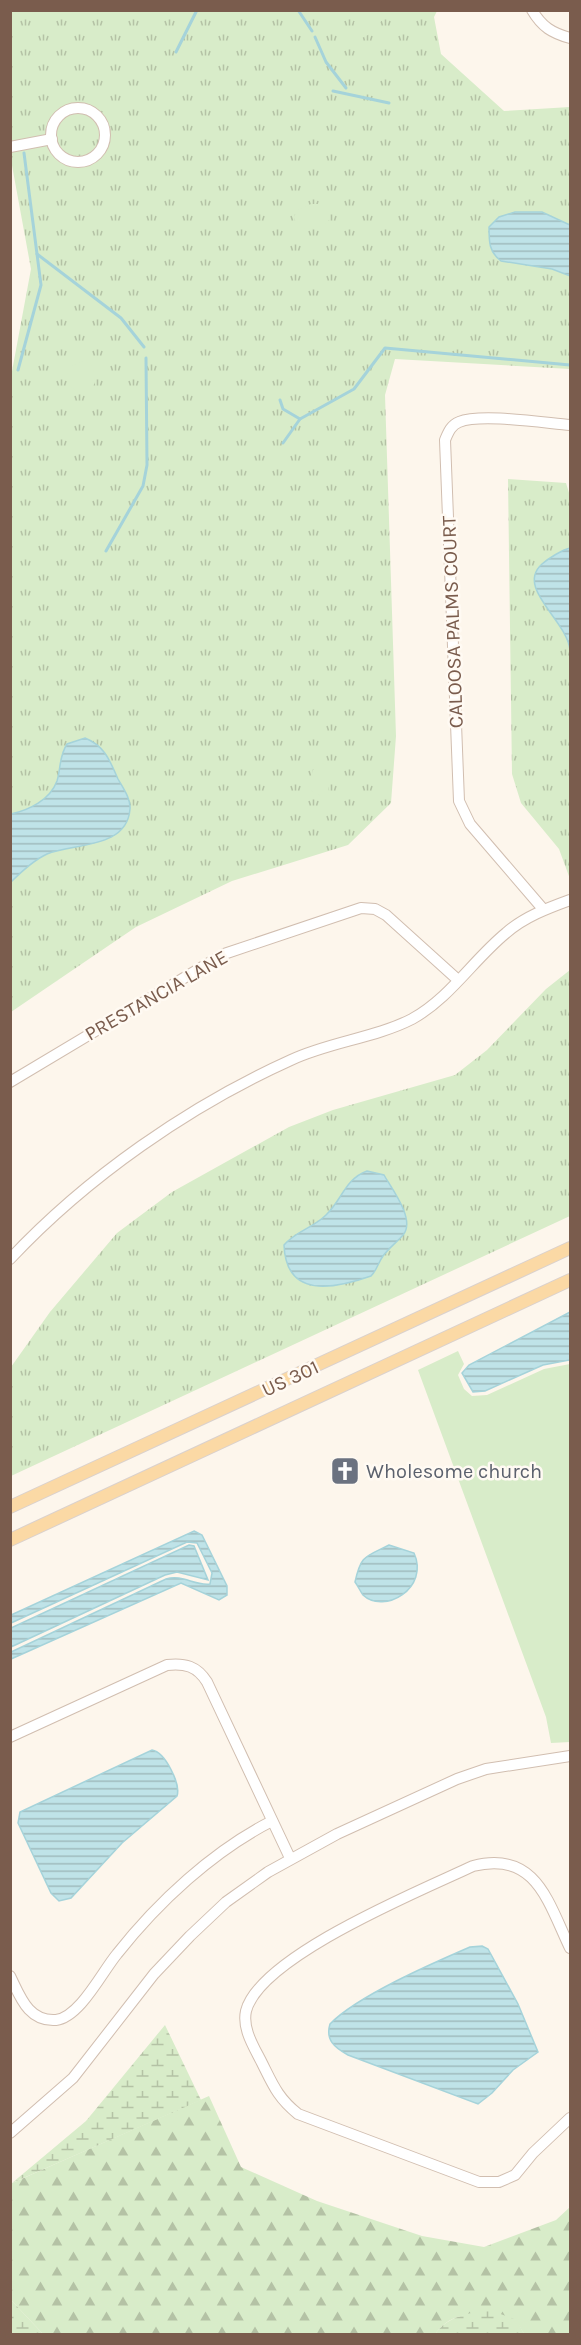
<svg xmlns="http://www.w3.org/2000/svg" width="581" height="2345" viewBox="0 0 581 2345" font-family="Karla,sans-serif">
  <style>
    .grass { fill: url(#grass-tufts) }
    .forest { fill: url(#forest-firs) }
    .wetland { fill: url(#wetland-marsh) }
    .green { fill: #d8ecc9 }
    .water { fill: url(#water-rules); stroke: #a5d3da; stroke-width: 1.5 }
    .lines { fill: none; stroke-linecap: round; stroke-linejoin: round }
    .stream { stroke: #a5d3da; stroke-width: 3 }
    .minor-casing { stroke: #d1beb0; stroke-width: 12 }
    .major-casing { stroke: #dad1cd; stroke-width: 14 }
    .minor { stroke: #fff; stroke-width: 10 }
    .major { stroke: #fbd9a5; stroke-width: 12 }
    .labels { text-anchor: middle; stroke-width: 5; stroke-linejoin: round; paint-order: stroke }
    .street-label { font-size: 20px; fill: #7a5c4d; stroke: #fffaf3 }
    .worship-label { font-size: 20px; fill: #5b616d; stroke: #fffaf3; text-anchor: start }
  </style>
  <defs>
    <pattern id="grass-tufts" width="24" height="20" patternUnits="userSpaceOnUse" patternTransform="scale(1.5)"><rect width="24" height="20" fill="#d8ecc9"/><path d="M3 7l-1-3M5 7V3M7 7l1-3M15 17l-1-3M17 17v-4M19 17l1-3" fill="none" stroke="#b4c2a5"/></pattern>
    <pattern id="forest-firs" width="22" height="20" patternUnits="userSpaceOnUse" patternTransform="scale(1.5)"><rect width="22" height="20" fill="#d8ecc9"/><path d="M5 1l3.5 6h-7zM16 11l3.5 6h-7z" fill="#b4c2a5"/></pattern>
    <pattern id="wetland-marsh" width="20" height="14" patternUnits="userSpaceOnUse" patternTransform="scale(1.5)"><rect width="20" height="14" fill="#d8ecc9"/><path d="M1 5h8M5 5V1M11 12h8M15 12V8" fill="none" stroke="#b4c2a5"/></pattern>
    <pattern id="water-rules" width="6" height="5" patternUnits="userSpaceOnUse" patternTransform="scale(1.5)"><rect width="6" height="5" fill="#bfe3e8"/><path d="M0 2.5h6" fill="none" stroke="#a0bbbe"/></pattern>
  </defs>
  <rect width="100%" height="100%" fill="#fdf6ec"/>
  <!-- grass -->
  <g class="grass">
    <polygon points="11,11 437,11 434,17 441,54 504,111 570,107 570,369 395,359 385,395 396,736 391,803 348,845 232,881 136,927 11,1012 10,382 31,269 11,160"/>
    <polygon points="508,479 566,483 570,496 570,879 559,849 521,803 512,774"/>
    <polygon points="570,970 570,1216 11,1476 11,1367 50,1312 117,1233 172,1192 289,1127 333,1110 455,1075 487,1050 546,989"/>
  </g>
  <!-- forest -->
  <path class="forest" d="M209 2096 241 2167 317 2201 422 2236 484 2247 556 2220 570 2207V2334H524L516 2320C485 2316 457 2305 435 2334H43L11 2300 10 2184Z"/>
  <!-- wetland -->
  <g class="wetland">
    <polygon points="165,2025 201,2100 12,2183 86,2121"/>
    <polygon points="11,2300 43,2334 11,2334"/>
    <path d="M490 2310 517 2320 524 2334H435C448 2316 468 2313 490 2310Z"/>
  </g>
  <!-- green -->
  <g class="green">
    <polygon points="361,11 387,11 388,14 368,35 360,39 354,36 354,23"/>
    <path d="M311 204H325L330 210V219C322 229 309 231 297 227L294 217 297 210Z"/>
    <polygon points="85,360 93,366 95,382 91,391 77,393 68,383 67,371 71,366"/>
    <polygon points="320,762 326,765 329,792 323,797 308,789 313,770"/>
    <polygon points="458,1351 464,1364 458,1375 464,1389 472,1396 487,1395 544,1369 570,1364 570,1742 551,1743 546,1717 418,1370"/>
  </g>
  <!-- water -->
  <g class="water">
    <path d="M515 212H542L570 225V276L552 269 501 261C489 252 489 242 489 227L499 217Z"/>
    <path d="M570 548V650C567 620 515 588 542 564 549 558 562 550 570 548Z"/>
    <path d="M85 738C105 746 110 761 118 779 123 788 131 799 130 809 127 849 74 843 47 854 34 860 21 872 11 882V814C29 810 50 800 57 781 61 768 59 756 67 744Z"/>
    <path d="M367 1171 384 1175C392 1189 416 1220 403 1235 397 1242 389 1248 383 1256 378 1263 377 1270 371 1276 334 1289 286 1299 284 1245 296 1231 313 1228 326 1215 342 1200 345 1179 367 1171Z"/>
    <polygon points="570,1312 570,1360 543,1365 485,1391 473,1392 462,1373 469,1365"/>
    <path d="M194 1531 202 1535 227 1586V1595L219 1600 181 1583 11 1659V1652L166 1579C183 1574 194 1586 210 1584L212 1573 197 1543 187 1542 11 1623V1615Z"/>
    <polygon points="189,1545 194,1546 208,1580 177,1572 165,1575 11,1647 11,1628"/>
    <path d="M389 1545 414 1553C430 1588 384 1615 363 1595 360 1591 358 1586 355 1582 361 1555 365 1557 389 1545Z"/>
    <path d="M152 1750C165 1752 181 1784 177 1796L122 1843 71 1898 59 1901 51 1893 18 1823 20 1812Z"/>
    <path d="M482 1946 488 1949 518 2004 538 2052 513 2070 492 2093 478 2104 348 2055C335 2048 325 2040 330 2024 357 1996 433 1963 470 1947Z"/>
  </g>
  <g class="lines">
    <!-- stream -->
    <g class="stream">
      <polyline points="298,10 312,31"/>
      <polyline points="315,37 326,62 346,88"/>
      <polyline points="176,52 197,10"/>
      <polyline points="333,91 389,103"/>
      <polyline points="37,254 121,318 144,347"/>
      <polyline points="18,370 41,285 24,153"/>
      <polyline points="280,400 283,409 300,419"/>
      <polyline points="283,443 300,419 354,389 385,348 570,365"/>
      <polyline points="106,551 143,486 147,465 146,358"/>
    </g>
    <!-- minor casing -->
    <g class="minor-casing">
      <g id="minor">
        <path d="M532 10C542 27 552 33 570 38"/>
        <circle cx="78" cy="135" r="27"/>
        <polyline points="10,147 52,139"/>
        <path d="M543 909 470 824 459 801 445 440C448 433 451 425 459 422 481 413 545 423 570 425"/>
        <polyline points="10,1082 224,954 361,908 375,909 386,915 458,980"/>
        <path d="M10 1259C87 1177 189 1106 291 1060 329 1042 375 1038 412 1019 450 998 473 960 506 933 524 917 548 908 570 900"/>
        <path d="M10 1737 167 1665C185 1663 197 1666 207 1682L290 1858"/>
        <path d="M570 1948C548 1902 536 1850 473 1866 422 1890 260 1956 246 2011 242 2029 254 2047 262 2063 273 2085 278 2098 298 2114L479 2182H499L515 2175 533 2153 570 2118"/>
        <path d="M10 1976C20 1996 28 2022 56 2020 80 2017 102 1972 117 1954 158 1902 213 1851 272 1821"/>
        <polyline points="10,2133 73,2078 154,1974 190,1936 226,1902 268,1872 337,1834 457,1779 486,1769 570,1756"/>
      </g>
    </g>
    <!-- major casing -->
    <g class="major-casing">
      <g id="major">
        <polyline points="10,1507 570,1248"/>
        <polyline points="10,1540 570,1280"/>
      </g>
    </g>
    <!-- minor -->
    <use href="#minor" class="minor"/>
    <!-- major -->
    <use href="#major" class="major"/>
  </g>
  <!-- icons -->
  <defs>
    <g id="church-square" transform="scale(1.5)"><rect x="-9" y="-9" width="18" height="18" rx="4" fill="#6b7280" stroke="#fffaf3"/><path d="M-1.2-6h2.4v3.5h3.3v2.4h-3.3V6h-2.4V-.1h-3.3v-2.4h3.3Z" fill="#fff"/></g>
  </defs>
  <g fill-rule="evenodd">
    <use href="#church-square" x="345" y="1471"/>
  </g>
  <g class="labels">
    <!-- street labels -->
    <g class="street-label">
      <text transform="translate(452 622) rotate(-92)" y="7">CALOOSA PALMS COURT</text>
      <text transform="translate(156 995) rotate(-30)" y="7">PRESTANCIA LANE</text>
      <text transform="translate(290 1378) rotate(-25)" y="7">US 301</text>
    </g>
    <!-- worship labels -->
    <g class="worship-label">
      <text x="366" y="1478">Wholesome church</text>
    </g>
  </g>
  <!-- border -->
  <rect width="581" height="2345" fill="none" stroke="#7a5c4d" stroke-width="24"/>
</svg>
